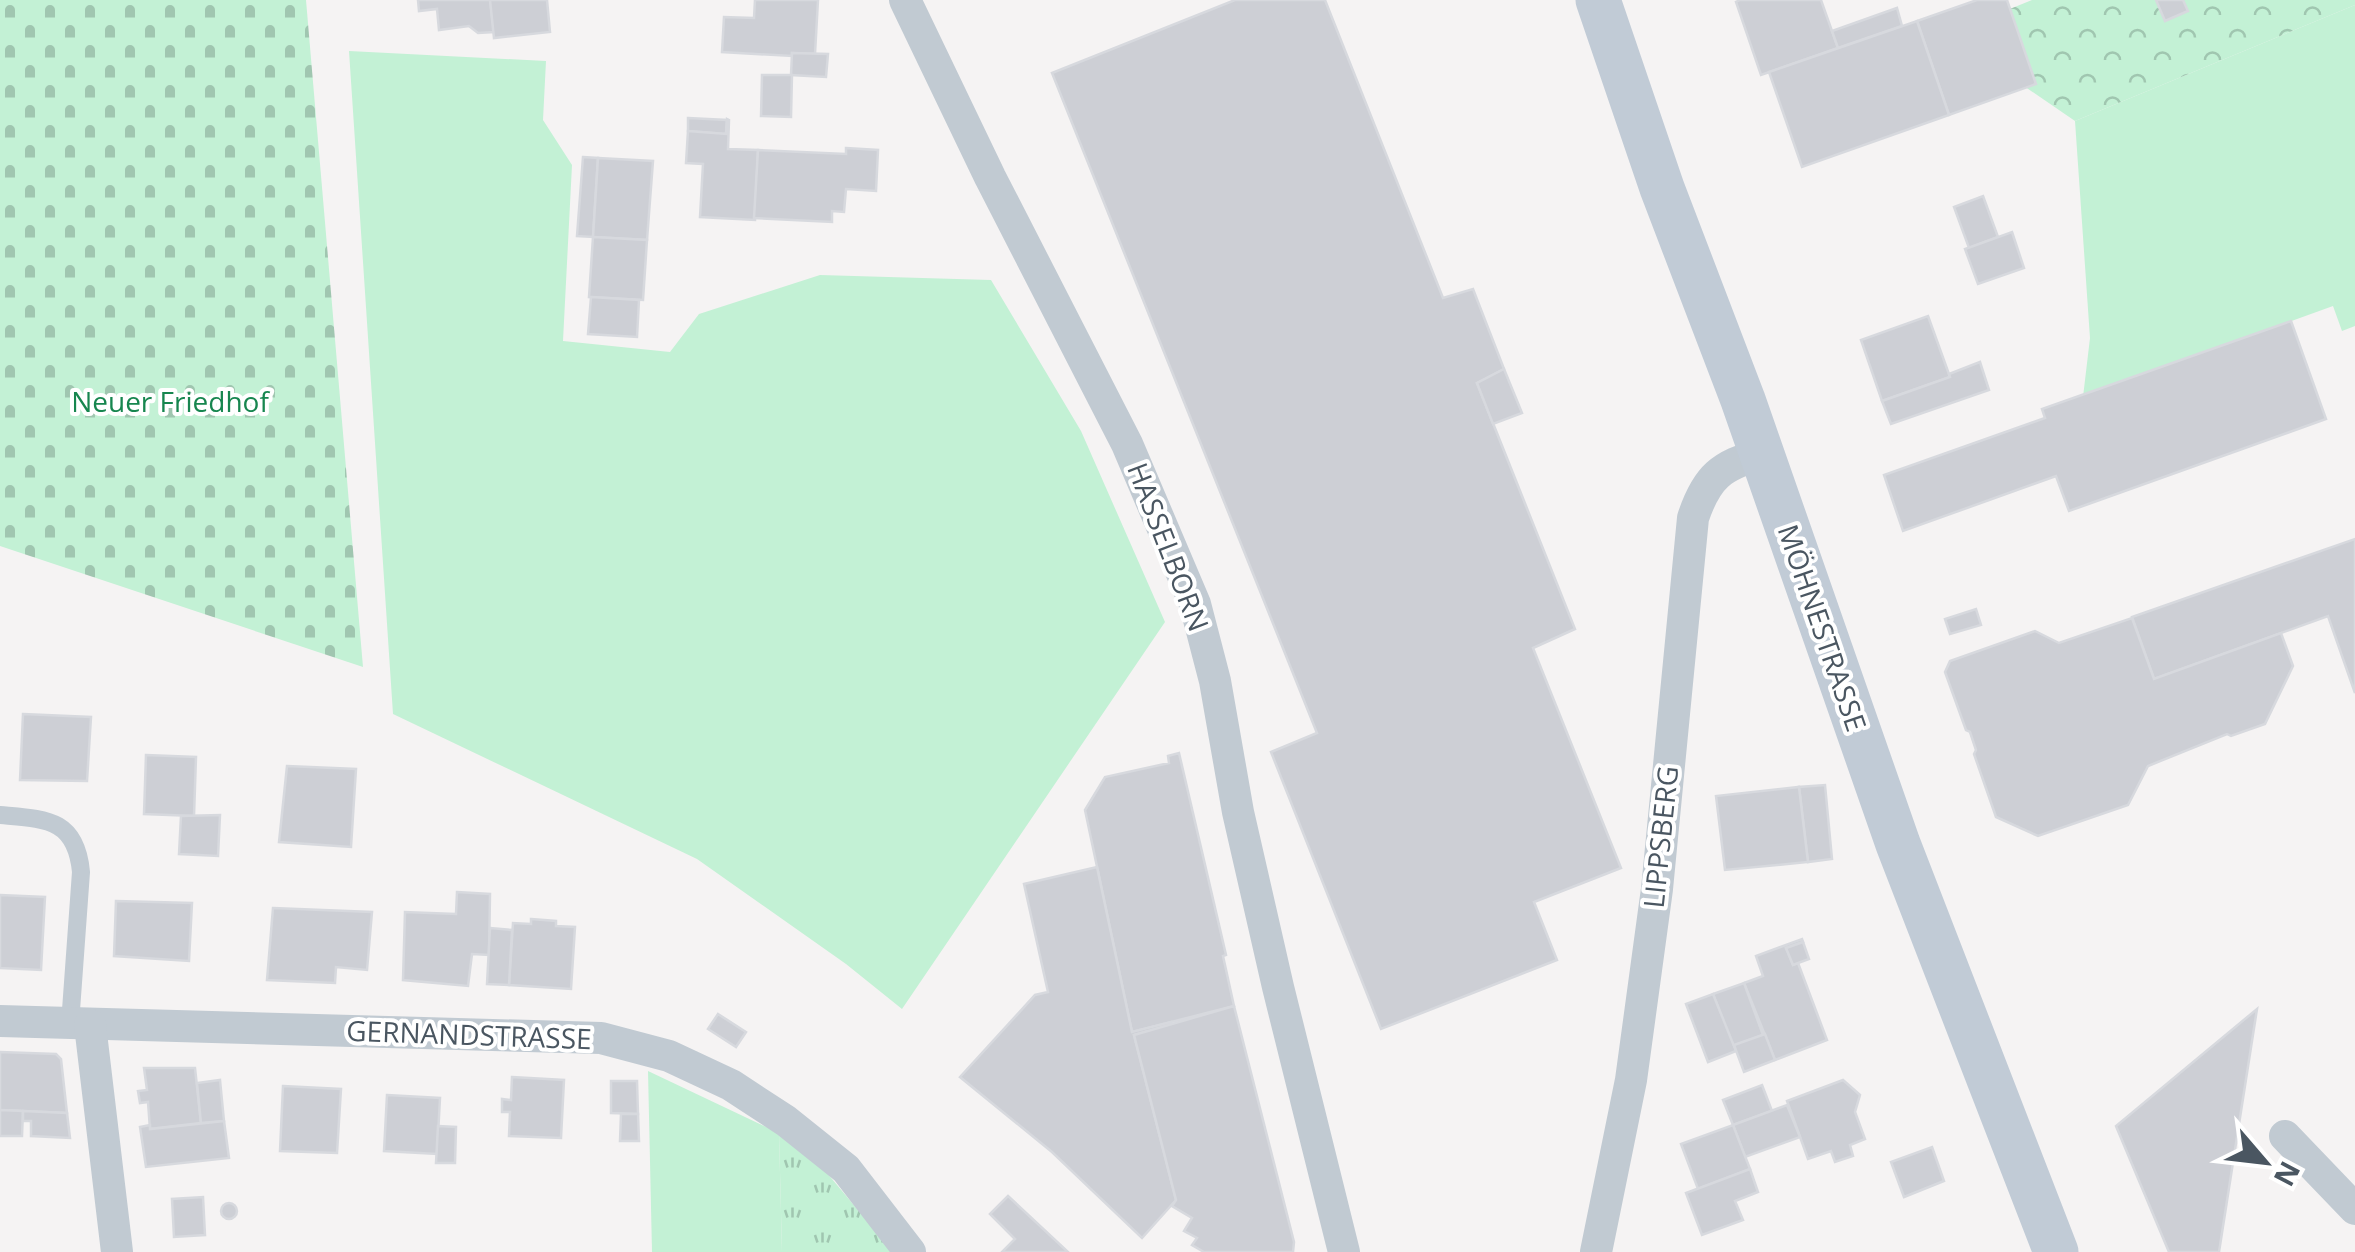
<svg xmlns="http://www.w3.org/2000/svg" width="2355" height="1252" viewBox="0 0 2355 1252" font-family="'Open Sans',sans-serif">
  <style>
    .grass { fill: #c3f1d5 }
    .forest { fill: url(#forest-crowns) }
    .cemetery { fill: url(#cemetery-stones) }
    .park { fill: url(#park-tufts) }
    .building { fill: #cdcfd5; stroke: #d7d9de; stroke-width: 2.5 }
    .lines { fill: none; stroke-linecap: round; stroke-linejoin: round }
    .lane { stroke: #c1cad2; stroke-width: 18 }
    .street { stroke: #c1cad2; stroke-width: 32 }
    .secondary { stroke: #c1cbd6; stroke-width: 45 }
    .labels { text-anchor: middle; stroke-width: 8; stroke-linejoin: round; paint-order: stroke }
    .park-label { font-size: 28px; fill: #17864f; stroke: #fff }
    .street-label { font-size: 28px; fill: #4a5661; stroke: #fff }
  </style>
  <defs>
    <pattern id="forest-crowns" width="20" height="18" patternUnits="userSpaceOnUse" patternTransform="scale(2.5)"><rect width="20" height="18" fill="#c3f1d5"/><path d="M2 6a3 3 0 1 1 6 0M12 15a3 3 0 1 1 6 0" fill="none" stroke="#a0c6b0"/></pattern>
    <pattern id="cemetery-stones" width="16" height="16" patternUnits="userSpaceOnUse" patternTransform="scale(2.5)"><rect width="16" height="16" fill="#c3f1d5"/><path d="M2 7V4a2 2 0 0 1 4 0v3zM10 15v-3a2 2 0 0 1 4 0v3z" fill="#a0c6b0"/></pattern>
    <pattern id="park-tufts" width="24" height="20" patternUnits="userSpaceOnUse" patternTransform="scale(2.5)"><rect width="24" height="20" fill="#c3f1d5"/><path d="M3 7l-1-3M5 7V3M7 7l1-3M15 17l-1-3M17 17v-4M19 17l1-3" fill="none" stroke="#a0c6b0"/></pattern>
  </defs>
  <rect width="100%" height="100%" fill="#f5f3f3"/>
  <!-- grass -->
  <g class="grass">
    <polygon points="2355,5 2355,326 2342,331 2333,306 2083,397 2090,338 2075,121"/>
    <polygon points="349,51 546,61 543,120 572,165 563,341 670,352 699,314 820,275 991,280 1081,431 1165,622 902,1009 846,964 697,859 393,714"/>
    <polygon points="648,1071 779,1133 782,1252 652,1252"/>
  </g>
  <!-- forest -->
  <polygon class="forest" points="2032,0 2355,0 2355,5 2075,121 1948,34"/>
  <!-- cemetery -->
  <polygon class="cemetery" points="0,0 306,0 363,667 0,546"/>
  <!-- park -->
  <polygon class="park" points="779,1133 807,1149 893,1252 782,1252"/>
  <!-- building -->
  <g class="building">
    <polygon points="418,0 490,0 494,32 478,33 469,26 439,30 437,9 419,11"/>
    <polygon points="490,0 547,0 550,32 494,38"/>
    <polygon points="755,0 818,0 815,54 792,53 792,56 722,52 724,17 754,18"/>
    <polygon points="1235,0 1325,0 1443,298 1473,289 1504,369 1477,383 1575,629 1533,648 1621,868 1534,902 1557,960 1381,1029 1271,752 1317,733 1052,73"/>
    <polygon points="1740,0 1821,0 1838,48 1761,75 1736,2"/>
    <polygon points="1977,0 2007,0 2036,84 1949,115 1917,21"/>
    <polygon points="2156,0 2183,0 2188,11 2165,21"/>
    <polygon points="1897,8 1902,26 1838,48 1832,31"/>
    <polygon points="1917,21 1949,115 1802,167 1769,72"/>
    <polygon points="792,53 828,54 826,77 791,75"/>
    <polygon points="762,75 792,75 791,117 761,116"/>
    <polygon points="688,118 727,120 726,134 688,131"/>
    <polygon points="727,119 729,120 728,149 758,150 755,220 700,217 703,164 686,163 688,131 726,134"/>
    <polygon points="846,148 878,150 876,191 846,189 844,212 832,211 832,222 754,218 758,150 846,154"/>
    <polygon points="583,157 598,158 593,237 577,236"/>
    <polygon points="598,158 653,161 647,240 593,237"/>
    <polygon points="1983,196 1998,237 1969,248 1954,207"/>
    <polygon points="2012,232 2024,268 1978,284 1965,249"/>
    <polygon points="593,237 647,240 643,300 589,297"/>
    <polygon points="591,297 639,300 637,337 588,334"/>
    <polygon points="1928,316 1950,377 1882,401 1861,340"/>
    <polygon points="2291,321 2326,419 2069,511 2056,476 1903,531 1884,475 2045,418 2042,409"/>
    <polygon points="1980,362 1989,390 1891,424 1882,401 1950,377 1949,374"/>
    <polygon points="1504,369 1522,413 1493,424 1477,383"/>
    <polygon points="2355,539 2355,693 2328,616 2154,679 2132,617"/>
    <polygon points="1976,609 1981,625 1950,634 1945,619"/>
    <polygon points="2132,618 2154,679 2281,633 2293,666 2265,724 2231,736 2227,734 2148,766 2128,805 2038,836 1996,817 1974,754 1976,750 1970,732 1966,730 1945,672 1950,661 2035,631 2059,643"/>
    <polygon points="23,714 91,717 87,781 20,780"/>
    <polygon points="1179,753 1226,955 1223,956 1234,1006 1132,1032 1085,810 1105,777 1169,763 1168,756"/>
    <polygon points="146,755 196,757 194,816 144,814"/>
    <polygon points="287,766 356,769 351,847 279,842"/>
    <polygon points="1825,785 1832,859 1808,862 1799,787"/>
    <polygon points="1799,787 1808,862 1725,870 1716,796"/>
    <polygon points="220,815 218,856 179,854 181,816"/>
    <polygon points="1097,867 1132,1032 1171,1022 1171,1025 1134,1035 1176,1200 1142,1238 1052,1152 960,1077 1035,995 1048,992 1024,884"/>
    <polygon points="457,892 490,894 489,955 472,954 468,986 403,980 405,912 456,914"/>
    <polygon points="0,895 45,897 41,970 0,968"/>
    <polygon points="116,901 192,903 189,961 114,956"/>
    <polygon points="273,908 372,912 367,970 336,967 335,983 267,980"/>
    <polygon points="531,919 556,921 556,926 575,927 571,989 509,985 513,923 531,924"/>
    <polygon points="490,928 512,930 509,985 487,984"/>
    <polygon points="1802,939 1803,942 1786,948 1793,965 1798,963 1827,1040 1775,1060 1744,983 1763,976 1756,956"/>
    <polygon points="1803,942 1809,959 1793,965 1786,948"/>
    <polygon points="1744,983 1763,1035 1733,1046 1713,994"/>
    <polygon points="1713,994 1736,1051 1708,1062 1686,1004"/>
    <polygon points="1234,1006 1294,1242 1293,1252 1204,1252 1192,1245 1197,1238 1184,1231 1192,1218 1172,1206 1176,1200 1134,1035"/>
    <polygon points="2257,1009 2219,1252 2169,1252 2116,1126"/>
    <polygon points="718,1014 746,1032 736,1047 708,1029"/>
    <polygon points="1765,1034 1775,1060 1744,1072 1734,1045"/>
    <polygon points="0,1052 56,1054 61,1059 67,1113 0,1110"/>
    <polygon points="144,1068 195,1068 201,1123 150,1129 148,1102 140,1103 138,1091 147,1090"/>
    <polygon points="512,1077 564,1080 561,1138 509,1136 510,1112 502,1112 502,1099 511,1100"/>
    <polygon points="220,1080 224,1121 201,1123 197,1083"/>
    <polygon points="1843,1080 1860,1095 1855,1112 1865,1139 1850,1145 1853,1156 1835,1162 1831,1151 1808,1159 1787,1101"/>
    <polygon points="611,1081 637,1081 638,1114 611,1113"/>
    <polygon points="1762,1085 1772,1111 1733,1125 1723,1100"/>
    <polygon points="283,1086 341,1089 337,1153 280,1151"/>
    <polygon points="387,1095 440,1098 437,1154 384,1151"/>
    <polygon points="1787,1105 1800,1137 1745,1157 1733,1125"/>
    <polygon points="0,1110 23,1111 22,1136 0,1136"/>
    <polygon points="23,1111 67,1113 70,1138 31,1136 31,1121 23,1121"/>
    <polygon points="621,1114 638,1114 639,1141 620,1141"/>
    <polygon points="224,1121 229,1158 146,1167 140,1127 150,1125 150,1129"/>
    <polygon points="1733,1125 1750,1169 1698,1189 1681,1144"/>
    <polygon points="438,1126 456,1127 455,1163 436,1163"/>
    <polygon points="1932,1147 1944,1181 1904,1197 1891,1162"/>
    <polygon points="1750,1169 1758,1192 1735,1201 1743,1220 1702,1235 1686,1193"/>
    <polygon points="1008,1196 1068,1252 1002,1252 1015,1239 990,1214"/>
    <polygon points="203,1197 205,1235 174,1237 172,1199"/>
    <circle cx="229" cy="1211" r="8"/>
  </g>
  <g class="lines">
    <!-- lane -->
    <path class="lane" d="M0 815C45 819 76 818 81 872L70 1024"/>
    <!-- street -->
    <g class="street">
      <polyline points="905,0 990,177 1127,444 1195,604 1215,681 1238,812 1278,987 1344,1252"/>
      <polyline points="0,1021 601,1038 669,1056 731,1085 786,1121 846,1169 910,1252"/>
      <polyline points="90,1025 117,1252"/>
      <polyline points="2285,1136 2355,1209"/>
      <path d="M1596 1252 1631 1080 1657 889 1693 518C1707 476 1721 466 1761 454"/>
    </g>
    <!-- secondary -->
    <polyline class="secondary" points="1598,0 1662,188 1743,400 1898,844 2056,1252"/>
  </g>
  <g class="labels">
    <!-- park labels -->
    <g class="park-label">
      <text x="170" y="412">Neuer Friedhof</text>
    </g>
    <!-- street labels -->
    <g class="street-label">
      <text transform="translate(1168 547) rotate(69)" y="10">HASSELBORN</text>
      <text transform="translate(1822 628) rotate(71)" y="10">MÖHNESTRASSE</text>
      <text transform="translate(1661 837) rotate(-84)" y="10">LIPPSBERG</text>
      <text transform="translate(469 1035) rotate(2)" y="10">GERNANDSTRASSE</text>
    </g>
  </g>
  <!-- north arrow -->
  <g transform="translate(2265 1162) rotate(118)" stroke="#ffffff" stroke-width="8" paint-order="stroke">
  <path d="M0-8L18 38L0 25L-18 38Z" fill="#4a5661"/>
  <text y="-15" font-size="28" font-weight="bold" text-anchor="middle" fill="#4a5661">N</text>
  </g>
</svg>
